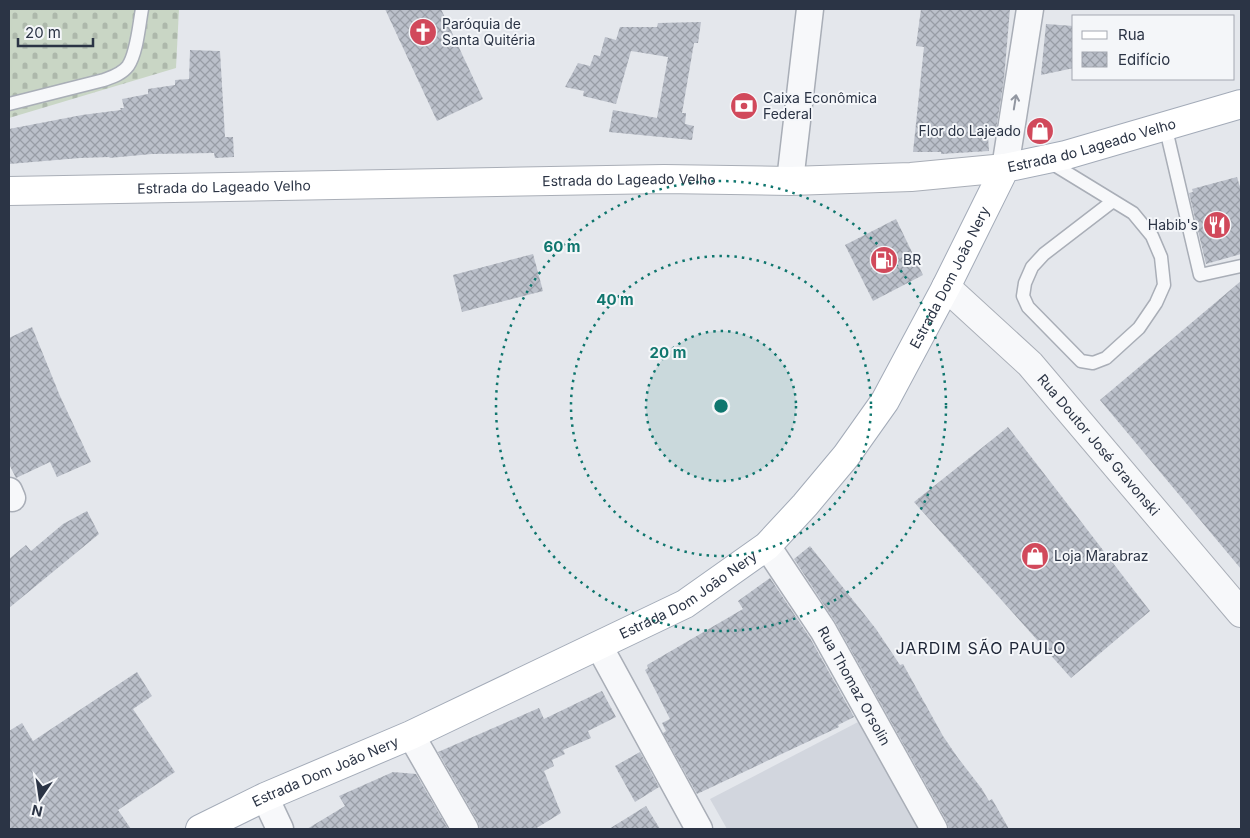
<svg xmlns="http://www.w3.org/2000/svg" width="1250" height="838" viewBox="0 0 1250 838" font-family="Inter,sans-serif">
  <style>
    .built { fill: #d2d6de }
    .cemetery { fill: url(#cemetery-stones) }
    .building { fill: url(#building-cross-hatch) }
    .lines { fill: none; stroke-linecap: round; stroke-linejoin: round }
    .service-casing { stroke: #a9aeb7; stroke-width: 15 }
    .minor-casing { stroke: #a9aeb7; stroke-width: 29 }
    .tertiary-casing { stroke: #a9aeb7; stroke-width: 30 }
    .secondary-casing { stroke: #a9aeb7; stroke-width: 30 }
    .primary-casing { stroke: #a3abb8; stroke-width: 30 }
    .service { stroke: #f7f8fa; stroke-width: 12 }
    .minor { stroke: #f7f8fa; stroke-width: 26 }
    .tertiary { stroke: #f7f8fa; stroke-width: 28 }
    .secondary { stroke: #fff; stroke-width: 28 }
    .primary { stroke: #fff; stroke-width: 28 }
    .oneway { stroke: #9196a0 }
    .ring { fill: none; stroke: #0f766e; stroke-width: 2.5; stroke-dasharray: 2.5 5 }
    .labels { text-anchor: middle; stroke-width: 4; stroke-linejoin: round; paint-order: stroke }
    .poi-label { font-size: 14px; fill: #2b3445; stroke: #f4f6f9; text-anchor: start }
    .street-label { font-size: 14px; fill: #2b3445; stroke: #f4f6f9 }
    .quarter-label { font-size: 16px; letter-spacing: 1px; fill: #1d2536; stroke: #f4f6f9 }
    .centre { fill: #0f766e; stroke: #f4f6f9; stroke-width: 2.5 }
    .ring-label { font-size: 15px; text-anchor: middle; font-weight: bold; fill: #0f766e; stroke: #f4f6f9; stroke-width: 4; stroke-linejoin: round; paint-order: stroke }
  </style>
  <defs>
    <pattern id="cemetery-stones" width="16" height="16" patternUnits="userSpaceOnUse" patternTransform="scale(1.25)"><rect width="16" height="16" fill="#c9d6c5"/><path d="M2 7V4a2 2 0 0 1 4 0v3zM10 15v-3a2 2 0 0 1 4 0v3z" fill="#adb8ab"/></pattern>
    <pattern id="building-cross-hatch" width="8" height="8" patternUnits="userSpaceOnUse" patternTransform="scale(1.25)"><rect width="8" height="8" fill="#bbc0ca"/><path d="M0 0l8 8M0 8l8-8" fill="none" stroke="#989da6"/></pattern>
  </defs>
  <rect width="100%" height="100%" fill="#e4e7ec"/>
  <!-- built -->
  <polygon class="built" points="860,721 918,829 727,829 710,799"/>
  <!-- cemetery -->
  <polygon class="cemetery" points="9,9 179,9 176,68 9,118"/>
  <!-- building -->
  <g class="building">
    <polygon points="385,9 441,9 483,99 437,121"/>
    <polygon points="921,9 1010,9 1004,79 995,136 988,136 989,151 941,154 941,152 913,152 924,47 916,46"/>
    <polygon points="701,22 698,43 694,43 682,113 686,113 685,124 694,126 692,140 609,132 613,110 657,118 668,57 631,51 616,104 583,96 584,91 565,87 578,63 590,66 594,55 600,56 605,37 616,40 620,27 657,27 658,23"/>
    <polygon points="1046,24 1074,26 1074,68 1041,75"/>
    <polygon points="190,50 220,51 225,137 233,137 234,157 215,158 214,153 152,154 109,158 110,157 80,158 9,164 9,129 82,115 121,110 120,108 124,108 122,99 148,94 148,89 175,85 175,80 189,79"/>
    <polygon points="1237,177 1241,190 1241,254 1206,264 1189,193 1193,192 1192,189"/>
    <polygon points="896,219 923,275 873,301 845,245"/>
    <polygon points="533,254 543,291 462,312 453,275"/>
    <polygon points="1241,281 1241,569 1100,400"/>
    <polygon points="32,327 60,396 91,462 57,477 50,462 16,478 9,464 9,338"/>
    <polygon points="1008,427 1150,611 1071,678 914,502"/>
    <polygon points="87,511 99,534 9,608 9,559 26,545 31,551 63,524"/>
    <polygon points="810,546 876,629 900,665 903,664 943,736 958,758 982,789 989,801 992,799 1009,829 949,829 947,822 836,623 794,559"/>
    <polygon points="770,578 810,638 854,717 838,725 839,727 697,794 663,733 666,731 662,723 670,719 645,670 648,668 647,665 743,609 738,601"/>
    <polygon points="137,672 152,696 133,709 175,772 118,810 131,829 9,829 9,731 22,723 33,741"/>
    <polygon points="602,691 616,717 588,731 591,738 563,750 565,754 552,760 554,766 544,771 561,813 535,829 480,829 478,822 438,752 539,708 544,719"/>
    <polygon points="640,752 659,787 635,802 615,766"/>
    <polygon points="393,772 416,774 448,829 307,829 345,806 339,796"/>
    <polygon points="646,806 660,829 609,829"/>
  </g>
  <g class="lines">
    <!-- service casing -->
    <g class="service-casing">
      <g id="service">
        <path d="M9 104 104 80C112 77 122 74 128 66 137 53 139 25 142 9"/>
        <polyline points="1165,125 1200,275 1241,266"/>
        <polyline points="1048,161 1133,213 1152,236 1161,257 1164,285 1156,303 1139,328 1106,358 1093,363 1081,361 1028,307 1023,296 1025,283 1032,267 1044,254 1113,201"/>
      </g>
    </g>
    <!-- minor casing -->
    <g class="minor-casing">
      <g id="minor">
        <polyline points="1005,168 1030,9"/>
        <polyline points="790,181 810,9"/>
        <polyline points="9,491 12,498"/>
        <path id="s1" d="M767 546 823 630 934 829"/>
        <polyline points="599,646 699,829"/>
        <polyline points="411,735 465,829"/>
        <polyline points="265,797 280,829"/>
      </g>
    </g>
    <!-- tertiary casing -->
    <g class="tertiary-casing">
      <g id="tertiary">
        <path id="s2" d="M946 287 1030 364 1241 613"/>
      </g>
    </g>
    <!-- secondary casing -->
    <g class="secondary-casing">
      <g id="secondary">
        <path id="s3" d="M9 191 664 179 790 181 911 177 1005 168"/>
      </g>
    </g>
    <!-- primary casing -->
    <g class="primary-casing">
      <g id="primary">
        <path id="s4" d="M200 829 265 797 411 735 685 604 767 546 805 505 846 456 885 401 946 287 1005 168 1066 155 1241 104"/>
      </g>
    </g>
    <!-- service -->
    <use href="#service" class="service"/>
    <!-- minor -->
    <use href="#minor" class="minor"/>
    <!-- tertiary -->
    <use href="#tertiary" class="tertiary"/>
    <!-- secondary -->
    <use href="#secondary" class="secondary"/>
    <!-- primary -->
    <use href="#primary" class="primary"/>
  </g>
  <!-- one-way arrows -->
  <defs><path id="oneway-shaft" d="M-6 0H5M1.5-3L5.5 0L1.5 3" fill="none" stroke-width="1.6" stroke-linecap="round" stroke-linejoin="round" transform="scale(1.25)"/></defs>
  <use class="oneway" href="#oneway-shaft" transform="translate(1015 102) rotate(-81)"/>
  <!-- distance rings -->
  <circle cx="721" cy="406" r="75" fill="#0f766e" fill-opacity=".12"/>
  <g class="ring">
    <circle cx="721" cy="406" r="75"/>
    <circle cx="721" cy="406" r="150"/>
    <circle cx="721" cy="406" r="225"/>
  </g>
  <!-- icons -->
  <defs>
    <g id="church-disc" transform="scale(1.4375)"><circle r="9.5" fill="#d1495b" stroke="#f4f6f9"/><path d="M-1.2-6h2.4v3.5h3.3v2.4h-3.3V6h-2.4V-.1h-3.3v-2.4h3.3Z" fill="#fff"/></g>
    <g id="bank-disc" transform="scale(1.4375)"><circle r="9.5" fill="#d1495b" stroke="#f4f6f9"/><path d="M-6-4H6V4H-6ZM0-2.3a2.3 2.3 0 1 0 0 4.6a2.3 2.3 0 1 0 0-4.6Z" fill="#fff"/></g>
    <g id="shop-disc" transform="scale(1.4375)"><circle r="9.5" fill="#d1495b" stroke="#f4f6f9"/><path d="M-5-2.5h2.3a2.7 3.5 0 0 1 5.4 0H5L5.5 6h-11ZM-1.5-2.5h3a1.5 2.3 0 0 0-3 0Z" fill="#fff"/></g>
    <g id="restaurant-disc" transform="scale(1.4375)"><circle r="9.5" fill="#d1495b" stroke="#f4f6f9"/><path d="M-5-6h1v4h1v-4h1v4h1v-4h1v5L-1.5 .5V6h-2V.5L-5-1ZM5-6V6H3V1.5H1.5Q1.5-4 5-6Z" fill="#fff"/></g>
    <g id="fuel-disc" transform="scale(1.4375)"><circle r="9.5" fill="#d1495b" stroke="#f4f6f9"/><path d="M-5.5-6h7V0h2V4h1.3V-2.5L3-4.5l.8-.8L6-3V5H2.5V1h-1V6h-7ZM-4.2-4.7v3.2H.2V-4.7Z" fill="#fff"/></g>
  </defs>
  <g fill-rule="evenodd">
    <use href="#church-disc" x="423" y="32"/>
    <use href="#bank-disc" x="744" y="106"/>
    <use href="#shop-disc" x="1040" y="131"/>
    <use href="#restaurant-disc" x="1217" y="225"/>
    <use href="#fuel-disc" x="884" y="260"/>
    <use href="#shop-disc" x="1035" y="556"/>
  </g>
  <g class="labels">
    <!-- poi labels -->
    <g class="poi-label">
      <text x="442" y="29">Paróquia de<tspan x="442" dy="16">Santa Quitéria</tspan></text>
      <text x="763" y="103">Caixa Econômica<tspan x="763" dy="16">Federal</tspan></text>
      <text x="1021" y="136" text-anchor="end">Flor do Lajeado</text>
      <text x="1198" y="230" text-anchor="end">Habib's</text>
      <text x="903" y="265">BR</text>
      <text x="1054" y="561">Loja Marabraz</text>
    </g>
    <!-- street labels -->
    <g class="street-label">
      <text dy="5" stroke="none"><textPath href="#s4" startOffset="1174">Estrada do Lageado Velho</textPath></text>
      <text dy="5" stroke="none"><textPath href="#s3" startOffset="620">Estrada do Lageado Velho</textPath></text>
      <text dy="5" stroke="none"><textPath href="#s3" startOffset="215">Estrada do Lageado Velho</textPath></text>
      <text dy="5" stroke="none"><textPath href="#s4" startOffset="962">Estrada Dom João Nery</textPath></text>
      <text dy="5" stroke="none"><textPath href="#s2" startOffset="220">Rua Doutor José Gravonski</textPath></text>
      <text dy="5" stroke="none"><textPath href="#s4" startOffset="542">Estrada Dom João Nery</textPath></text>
      <text dy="5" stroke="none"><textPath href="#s1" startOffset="165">Rua Thomaz Orsolin</textPath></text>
      <text dy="5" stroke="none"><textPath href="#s4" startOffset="138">Estrada Dom João Nery</textPath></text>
    </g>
    <!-- quarter labels -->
    <g class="quarter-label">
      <text x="981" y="654">JARDIM SÃO PAULO</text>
    </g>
  </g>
  <circle cx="721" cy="406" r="8" class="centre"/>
  <g class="ring-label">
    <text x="562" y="252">60 m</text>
    <text x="615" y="305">40 m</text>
    <text x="668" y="358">20 m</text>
  </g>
  <!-- border -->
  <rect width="1250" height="838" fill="none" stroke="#2b3445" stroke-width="20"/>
  <!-- legend -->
  <rect x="1072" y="15" width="162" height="65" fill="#f4f6f9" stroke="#a4a8b1"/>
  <rect x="1082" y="31" width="25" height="8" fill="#ffffff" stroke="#a4a8b1"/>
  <text x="1118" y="40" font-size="15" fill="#2b3445">Rua</text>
  <rect x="1082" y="52" width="25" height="15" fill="url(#building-cross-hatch)" stroke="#a4a8b1"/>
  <text x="1118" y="65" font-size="15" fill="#2b3445">Edifício</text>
  <!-- north arrow -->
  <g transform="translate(40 798) rotate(193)" stroke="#f4f6f9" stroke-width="4" paint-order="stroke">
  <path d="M0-4L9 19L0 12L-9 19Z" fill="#2b3445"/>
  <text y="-8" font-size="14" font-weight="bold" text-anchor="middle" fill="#2b3445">N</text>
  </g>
  <!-- scale -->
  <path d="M18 38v8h75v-8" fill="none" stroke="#2b3445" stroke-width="2.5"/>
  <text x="25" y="38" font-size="15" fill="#2b3445" stroke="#f4f6f9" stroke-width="4" paint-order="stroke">20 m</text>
</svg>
